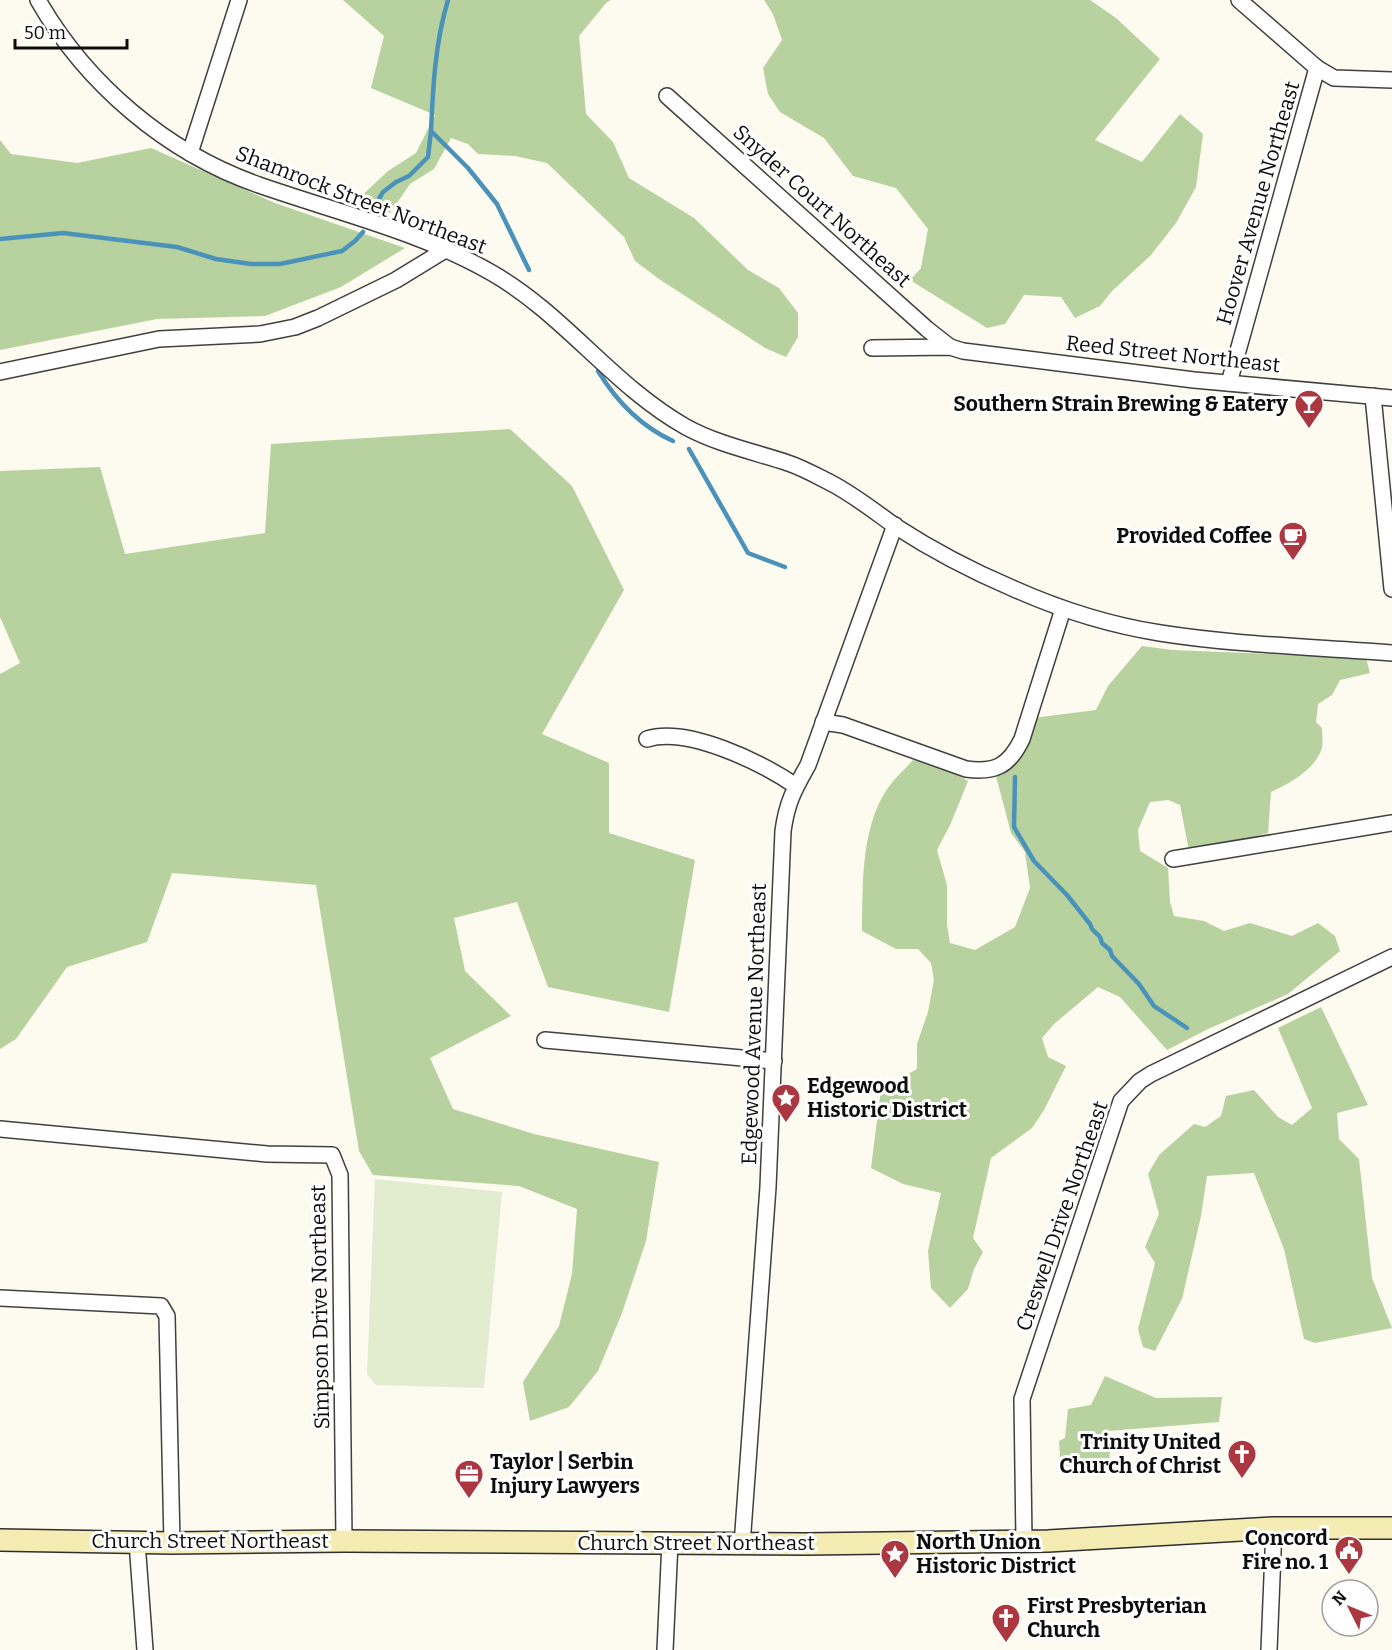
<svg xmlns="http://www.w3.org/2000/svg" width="1392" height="1650" viewBox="0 0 1392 1650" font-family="Bitter,serif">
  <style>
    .forest { fill: #b7d29f }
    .pitch { fill: #e2ecce }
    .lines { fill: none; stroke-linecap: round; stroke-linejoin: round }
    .stream { stroke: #4b92bb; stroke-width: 4.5 }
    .minor-casing { stroke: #404040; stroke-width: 18 }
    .secondary-casing { stroke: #2f2f2f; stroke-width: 24 }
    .minor { stroke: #fff; stroke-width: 15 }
    .secondary { stroke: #f4ecb3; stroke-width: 21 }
    .labels { text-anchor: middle; stroke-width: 6; stroke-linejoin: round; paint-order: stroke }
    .street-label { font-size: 21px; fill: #0d0d0d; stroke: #fff }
    .poi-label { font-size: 21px; font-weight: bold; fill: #0d0d0d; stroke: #fff; text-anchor: end }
  </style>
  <rect width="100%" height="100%" fill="#fdfaf0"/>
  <!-- forest -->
  <g class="forest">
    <polygon points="343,0 611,0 606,3 579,36 586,114 613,142 629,178 694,218 748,270 779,288 798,313 798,337 786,357 765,348 659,279 635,261 624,237 547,163 515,156 478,154 468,144 451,138 434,169 410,184 390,213 355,202 388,171 416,153 435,115 371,88 384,36"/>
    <polygon points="764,0 1090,0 1116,18 1160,59 1095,140 1142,162 1180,114 1203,134 1196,187 1176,223 1151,255 1112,291 1100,306 1075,318 1061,297 1024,295 1005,324 987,328 910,280 921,268 928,229 896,188 853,176 824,138 780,112 768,94 763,68 782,40 773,14"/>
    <polygon points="0,140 11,154 77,163 151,148 275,203 405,248 341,287 265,316 157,319 0,350"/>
    <polygon points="510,429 572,486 624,590 542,734 609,763 609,833 695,860 669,1012 548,987 517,902 454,918 465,971 511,1016 430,1058 453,1109 534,1134 659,1162 646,1241 622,1313 598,1371 569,1407 530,1421 523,1382 559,1326 572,1274 577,1209 519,1186 373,1175 359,1151 316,885 172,873 147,942 67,967 16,1039 0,1049 0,674 20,663 0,617 0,471 100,467 125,554 265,533 271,444"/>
    <path d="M1142 646 1172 650 1366 658 1370 673 1340 680 1332 695 1318 704 1316 722 1322 728C1322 734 1323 743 1322 748 1315 770 1290 783 1271 792L1268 833 1208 850H1189L1180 805 1168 800 1150 802 1138 830 1140 851 1168 868 1170 902 1174 916 1204 921 1224 931 1250 923 1292 936 1318 923 1335 936 1340 951 1288 994 1208 1029 1167 1050 1120 997 1098 987 1054 1024 1042 1038 1048 1057 1066 1066 1044 1110 1032 1128 991 1158 973 1238 983 1252 974 1269 968 1289 950 1308 931 1288 928 1251 941 1193 903 1184 871 1168 881 1089 917 1069V1044L928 1012 934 980 931 963 918 949H896L862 931C863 882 860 820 894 780 900 773 907 767 913 760L944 767 968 781 951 823 937 850 947 885V925L950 943 975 950 1015 927 1030 888 1025 852 1011 833 996 776 1019 755 1033 718 1096 710 1108 686Z"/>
    <polygon points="1321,1007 1368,1105 1337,1113 1339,1139 1359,1159 1372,1278 1392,1328 1315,1343 1304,1339 1284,1249 1254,1173 1207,1176 1201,1216 1182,1299 1155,1351 1143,1347 1138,1329 1155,1263 1145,1247 1159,1214 1148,1174 1159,1155 1194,1124 1205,1127 1221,1116 1226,1096 1254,1090 1278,1117 1292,1125 1312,1108 1278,1028"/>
    <polygon points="1105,1376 1156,1398 1222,1397 1219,1422 1109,1431 1110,1465 1065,1466 1060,1457 1059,1441 1065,1438 1068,1409 1091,1405"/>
  </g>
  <!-- pitch -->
  <polygon class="pitch" points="375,1179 502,1192 484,1388 376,1385 367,1374"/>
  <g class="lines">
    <!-- stream -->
    <g class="stream">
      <path d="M448 0C435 43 433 87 431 131L468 168 497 204 529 270"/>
      <polyline points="374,207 383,192 396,182 409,176 428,157 431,131"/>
      <polyline points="0,239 63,233 177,247 216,259 251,264 280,264 342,251 355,241 363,232"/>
      <path d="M598 371C617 402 640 426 673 441"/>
      <polyline points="689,449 748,553 785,567"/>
      <polyline points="1015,777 1014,827 1034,861 1067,895 1090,924 1092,929 1100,937 1102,943 1110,950 1112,956 1139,984 1154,1006 1187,1028"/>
    </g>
    <!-- minor casing -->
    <g class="minor-casing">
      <g id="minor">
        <path d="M38 0C86 84 167 153 259 185 336 212 421 232 492 273 564 314 613 386 686 427 717 444 755 452 788 463 803 468 817 476 831 483 854 495 874 511 895 526 932 550 972 571 1012 588 1059 609 1109 625 1160 633 1236 645 1315 647 1392 653"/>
        <polyline points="1239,0 1317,68 1334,78 1392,80"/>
        <polyline points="667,96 927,329 950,347"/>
        <polyline points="190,153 239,0"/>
        <polyline points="872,348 950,347 963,351 1194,380 1392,398"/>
        <polyline points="0,372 159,339 260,334 295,327 318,318 396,280 445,250"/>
        <polyline points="1229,383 1317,68"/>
        <polyline points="1373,396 1392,589"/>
        <path d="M823 722 843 725 966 769C995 773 1009 766 1022 739L1063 609"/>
        <path d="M647 739C688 726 762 763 796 786"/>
        <polyline points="1173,859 1392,823"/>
        <polyline points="545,1040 774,1061"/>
        <polyline points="0,1129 267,1154 332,1155 340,1175 344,1541"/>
        <polyline points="0,1298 161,1306 167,1316 172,1543"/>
        <polyline points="1024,1541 1022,1399 1121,1101 1140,1081 1151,1074 1392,957"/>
        <polyline points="137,1542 145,1650"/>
        <path d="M742 1545 768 1187 783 831C787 802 794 790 808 765L895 525"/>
        <polyline points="665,1650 670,1542"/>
        <polyline points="1269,1650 1274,1528"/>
      </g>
    </g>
    <!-- secondary casing -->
    <g class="secondary-casing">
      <polyline id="secondary" points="0,1540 172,1543 344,1541 806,1544 1048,1541 1274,1528 1392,1528"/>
    </g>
    <!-- minor -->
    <use href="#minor" class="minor"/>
    <!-- secondary -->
    <use href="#secondary" class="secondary"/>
  </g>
  <!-- icons -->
  <defs>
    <g id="bar-pin" transform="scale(1.5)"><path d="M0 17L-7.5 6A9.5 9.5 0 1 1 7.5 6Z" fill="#ab3840" stroke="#fff"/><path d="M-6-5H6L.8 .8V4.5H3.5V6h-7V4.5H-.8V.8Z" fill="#fff"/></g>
    <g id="cafe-pin" transform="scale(1.5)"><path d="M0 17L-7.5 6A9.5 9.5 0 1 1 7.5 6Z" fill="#ab3840" stroke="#fff"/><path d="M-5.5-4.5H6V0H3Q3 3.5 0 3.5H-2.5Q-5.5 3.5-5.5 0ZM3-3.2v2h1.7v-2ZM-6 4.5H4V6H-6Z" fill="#fff"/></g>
    <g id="sight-pin" transform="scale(1.5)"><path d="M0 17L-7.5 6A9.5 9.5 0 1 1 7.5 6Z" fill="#ab3840" stroke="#fff"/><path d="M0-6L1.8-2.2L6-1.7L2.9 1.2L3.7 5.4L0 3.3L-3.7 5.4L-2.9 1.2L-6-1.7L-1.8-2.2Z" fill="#fff"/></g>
    <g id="church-pin" transform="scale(1.5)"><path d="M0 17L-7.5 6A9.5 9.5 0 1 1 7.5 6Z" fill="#ab3840" stroke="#fff"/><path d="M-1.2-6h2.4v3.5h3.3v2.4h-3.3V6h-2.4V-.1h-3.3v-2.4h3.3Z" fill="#fff"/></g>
    <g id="office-pin" transform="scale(1.5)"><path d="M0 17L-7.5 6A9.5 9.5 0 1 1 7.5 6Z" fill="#ab3840" stroke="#fff"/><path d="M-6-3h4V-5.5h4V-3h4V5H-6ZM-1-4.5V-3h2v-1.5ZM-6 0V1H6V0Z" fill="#fff"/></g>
    <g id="civic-pin" transform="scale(1.5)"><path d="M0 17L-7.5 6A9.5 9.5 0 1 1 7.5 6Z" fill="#ab3840" stroke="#fff"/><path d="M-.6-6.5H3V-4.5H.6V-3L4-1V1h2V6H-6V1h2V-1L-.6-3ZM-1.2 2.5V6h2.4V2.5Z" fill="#fff"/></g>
  </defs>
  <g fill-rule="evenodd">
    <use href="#bar-pin" x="1309" y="404"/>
    <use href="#cafe-pin" x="1293" y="536"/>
    <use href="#sight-pin" x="786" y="1098"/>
    <use href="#church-pin" x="1242" y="1454"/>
    <use href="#office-pin" x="469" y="1474"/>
    <use href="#civic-pin" x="1349" y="1550"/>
    <use href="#sight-pin" x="895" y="1554"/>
    <use href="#church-pin" x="1006" y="1618"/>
  </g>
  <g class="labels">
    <!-- street labels -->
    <g class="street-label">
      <text transform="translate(361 200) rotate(21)" y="7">Shamrock Street Northeast</text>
      <text transform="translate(1258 203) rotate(-74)" y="7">Hoover Avenue Northeast</text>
      <text transform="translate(822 206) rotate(42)" y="7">Snyder Court Northeast</text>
      <text transform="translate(1173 354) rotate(6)" y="7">Reed Street Northeast</text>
      <text transform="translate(754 1024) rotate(-88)" y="7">Edgewood Avenue Northeast</text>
      <text transform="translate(1062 1216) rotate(-71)" y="7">Creswell Drive Northeast</text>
      <text transform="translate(320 1307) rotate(-91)" y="7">Simpson Drive Northeast</text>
      <text x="210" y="1548">Church Street Northeast</text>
      <text x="696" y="1550">Church Street Northeast</text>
    </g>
    <!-- poi labels -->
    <g class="poi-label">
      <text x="1288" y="411">Southern Strain Brewing &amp; Eatery</text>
      <text x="1272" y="543">Provided Coffee</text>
      <text x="807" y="1093" text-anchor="start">Edgewood<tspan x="807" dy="24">Historic District</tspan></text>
      <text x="1221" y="1449">Trinity United<tspan x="1221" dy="24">Church of Christ</tspan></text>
      <text x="490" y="1469" text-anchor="start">Taylor | Serbin<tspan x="490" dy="24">Injury Lawyers</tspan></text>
      <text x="1328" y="1545">Concord<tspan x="1328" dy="24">Fire no. 1</tspan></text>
      <text x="916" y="1549" text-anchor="start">North Union<tspan x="916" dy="24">Historic District</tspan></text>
      <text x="1027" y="1613" text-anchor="start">First Presbyterian<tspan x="1027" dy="24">Church</tspan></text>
    </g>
  </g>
  <!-- north arrow -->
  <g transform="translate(1350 1608) rotate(313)"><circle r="28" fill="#ffffff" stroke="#9e9e9e" stroke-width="1.5"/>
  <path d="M0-4.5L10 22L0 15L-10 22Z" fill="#ab3840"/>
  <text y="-9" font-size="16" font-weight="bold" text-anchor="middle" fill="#0d0d0d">N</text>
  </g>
  <!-- scale -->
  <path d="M15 39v9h112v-9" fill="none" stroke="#0d0d0d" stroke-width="3"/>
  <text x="24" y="39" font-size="18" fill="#0d0d0d" stroke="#ffffff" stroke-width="4.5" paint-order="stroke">50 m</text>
</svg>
